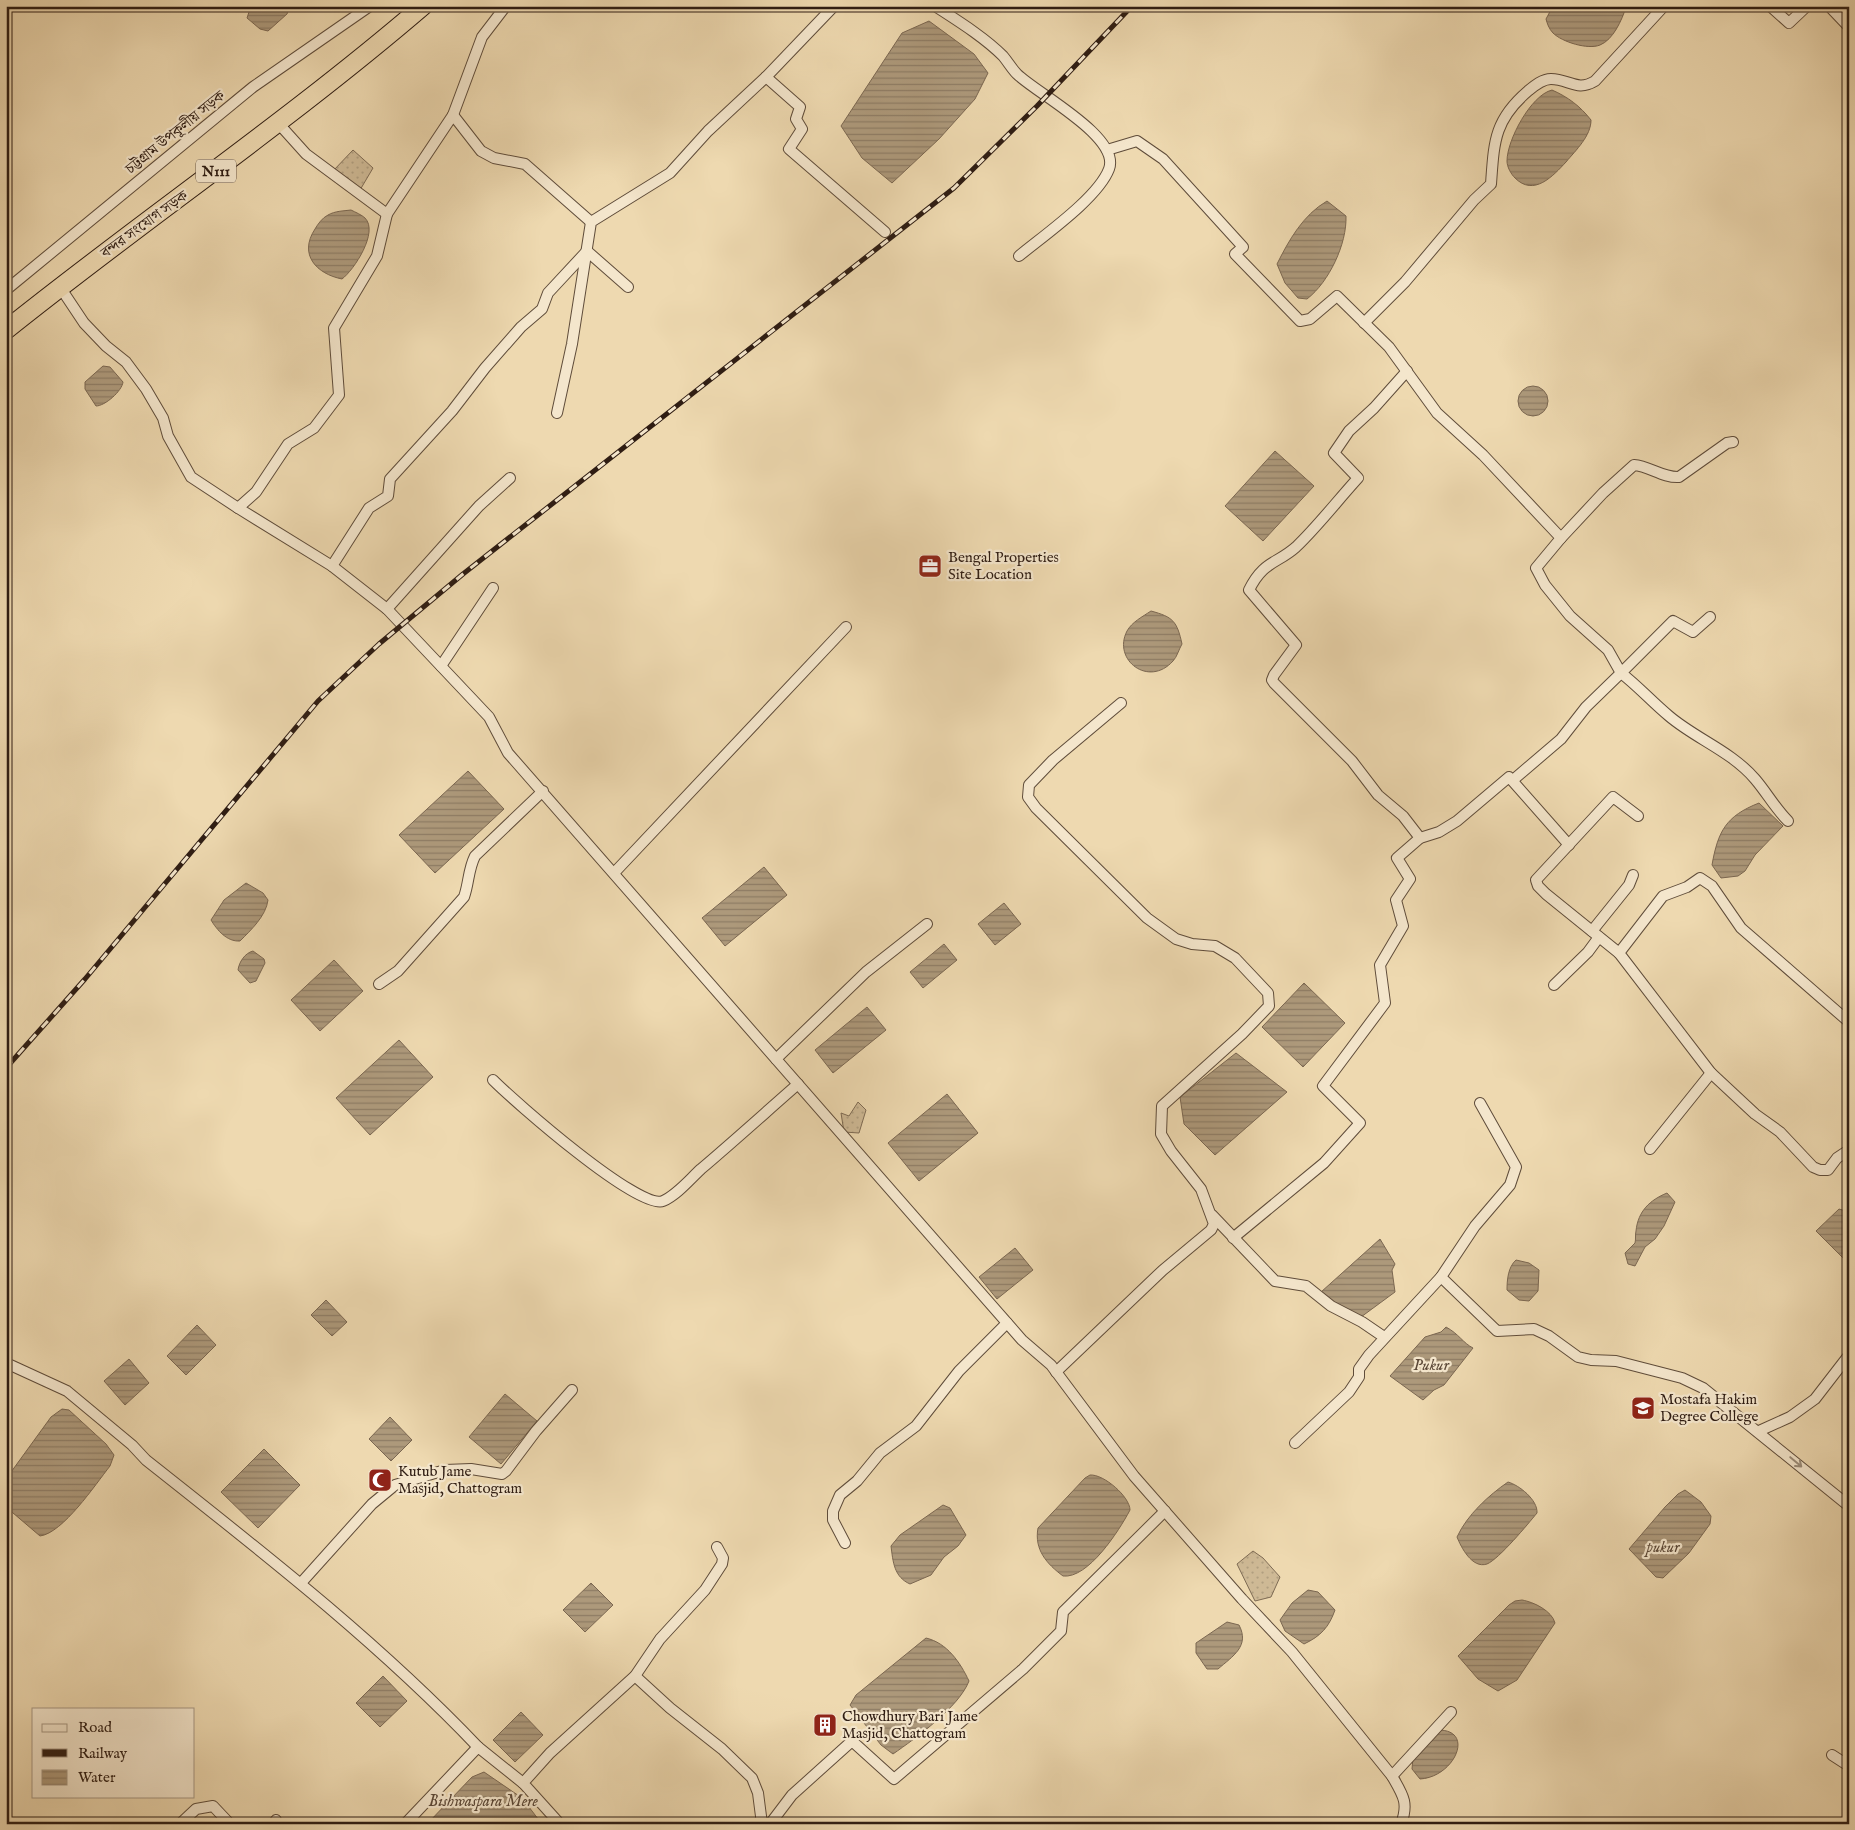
<svg xmlns="http://www.w3.org/2000/svg" width="1855" height="1830" viewBox="0 0 1855 1830" font-family="'IM FELL English','Noto Serif Bengali',serif">
  <style>
    .park { fill: url(#park-dots); stroke: #7e6b54 }
    .water { fill: url(#water-rules); stroke: #7b6751 }
    .lines { fill: none; stroke-linecap: round; stroke-linejoin: round }
    .street-casing { stroke: #5f4c3a; stroke-width: 12 }
    .highway-casing { stroke: #2f1d13; stroke-width: 20 }
    .street { stroke: #f4e6cc; stroke-width: 10 }
    .highway { stroke: #eed9b0; stroke-width: 18 }
    .rail-casing { stroke: #2f1d13; stroke-width: 5 }
    .rail { stroke: #f4e6cc; stroke-width: 3; stroke-dasharray: 9; stroke-linecap: butt }
    .oneway { stroke: #9b8c79 }
    .labels { text-anchor: middle; stroke-width: 4.5; stroke-linejoin: round; paint-order: stroke }
    .shield { fill: #f4e6cc; stroke: #6a594a; stroke-width: 1 }
    .shield-label { font-size: 14px; font-weight: bold; fill: #2f1d13 }
    .street-label { font-size: 15px; fill: #2f1d13; stroke: #f4e6cc }
    .poi-label { font-size: 15px; fill: #2f1d13; stroke: #f4e6cc; text-anchor: start }
    .water-label { font-size: 16px; font-style: italic; fill: #5b4837; stroke: #f4e6cc }
  </style>
  <defs>
    <pattern id="park-dots" width="8" height="8" patternUnits="userSpaceOnUse" patternTransform="scale(1.25)"><rect width="8" height="8" fill="#ceb995"/><path d="M2 2h.1M6 6h.1" fill="none" stroke="#b19f80" stroke-width="1.8" stroke-linecap="round"/></pattern>
    <pattern id="water-rules" width="6" height="5" patternUnits="userSpaceOnUse" patternTransform="scale(1.25)"><rect width="6" height="5" fill="#ad997b"/><path d="M0 2.5h6" fill="none" stroke="#8d7c64"/></pattern>
  </defs>
  <rect width="100%" height="100%" fill="#eed9b0"/>
  <filter id="stains"><feTurbulence type="fractalNoise" baseFrequency=".004" numOctaves="4"/><feColorMatrix values="0 0 0 0 .2 0 0 0 0 .09 0 0 0 0 .02 0 0 0 .5 -.17"/></filter>
  <radialGradient id="worn" r=".72"><stop offset=".6" stop-color="#630" stop-opacity="0"/><stop offset="1" stop-color="#630" stop-opacity=".3"/></radialGradient>
  <!-- park -->
  <g class="park">
    <polygon points="353,150 373,168 360,190 333,171"/>
    <polygon points="858,1102 866,1110 859,1133 844,1132 841,1113 849,1116"/>
    <polygon points="1253,1551 1263,1558 1280,1577 1271,1597 1255,1601 1237,1564"/>
  </g>
  <!-- water -->
  <g class="water">
    <polygon points="251,6 290,6 287,14 268,31 260,29 247,18"/>
    <path d="M1553 6H1625L1626 7C1622 20 1613 40 1600 45 1588 50 1562 42 1553 33 1549 29 1547 23 1546 19Z"/>
    <polygon points="929,21 974,54 988,73 975,99 939,139 892,183 862,158 841,126 902,33"/>
    <path d="M1552 90C1568 97 1580 106 1591 120 1591 136 1576 150 1566 162 1553 176 1534 197 1515 178 1511 174 1507 167 1507 161 1507 140 1531 95 1552 90Z"/>
    <path d="M1327 201 1346 216C1347 244 1329 282 1307 299L1298 298 1285 283 1277 264C1289 240 1303 215 1327 201Z"/>
    <path d="M351 210C355 212 362 215 365 218 379 232 354 270 342 279 317 274 298 255 315 229 318 224 322 218 328 215 335 211 343 211 351 210Z"/>
    <path d="M103 366 110 367 123 382C122 391 105 406 96 406L85 389V382Z"/>
    <circle cx="1533" cy="401" r="15"/>
    <polygon points="1275,451 1314,486 1263,541 1225,506"/>
    <path d="M1151 611C1173 617 1177 621 1182 644 1179 649 1177 657 1173 661 1149 688 1112 660 1127 631 1132 622 1142 617 1151 611Z"/>
    <polygon points="468,771 504,809 435,873 399,835"/>
    <path d="M1759 803 1783 826 1755 855 1745 871 1738 876 1721 878 1712 865C1718 831 1726 816 1759 803Z"/>
    <polygon points="764,867 787,895 725,946 702,918"/>
    <path d="M246 883 263 893 268 900C266 916 251 930 240 941 227 942 217 930 211 920L224 900Z"/>
    <polygon points="1004,903 1021,924 995,945 978,924"/>
    <polygon points="944,944 957,960 923,988 910,972"/>
    <path d="M253 951 264 959 265 963 256 981 250 983 238 970C239 962 245 953 253 951Z"/>
    <polygon points="334,960 363,991 320,1031 291,1000"/>
    <polygon points="1304,983 1345,1023 1303,1067 1262,1027"/>
    <polygon points="867,1007 886,1030 833,1073 815,1050"/>
    <polygon points="399,1040 433,1077 370,1135 336,1098"/>
    <polygon points="1236,1053 1287,1092 1215,1155 1184,1124 1180,1097"/>
    <polygon points="947,1094 978,1133 919,1181 888,1143"/>
    <path d="M1667 1193 1675 1202 1664 1226 1655 1239 1645 1247 1635 1266 1628 1264 1625 1253 1635 1243C1636 1239 1635 1235 1636 1231 1638 1211 1650 1200 1667 1193Z"/>
    <polygon points="1839,1209 1849,1212 1849,1260 1843,1258 1816,1231"/>
    <polygon points="1380,1239 1395,1264 1392,1270 1395,1292 1361,1317 1326,1300 1321,1292"/>
    <polygon points="1015,1248 1033,1270 997,1299 979,1277"/>
    <path d="M1516 1260 1529 1263 1539 1270 1538 1291 1529 1301 1519 1300 1507 1290C1507 1280 1508 1267 1516 1260Z"/>
    <polygon points="326,1300 347,1322 332,1336 311,1315"/>
    <polygon points="197,1325 216,1345 186,1375 167,1356"/>
    <path d="M1446 1327C1459 1334 1463 1343 1473 1348L1444 1385 1434 1390 1423 1400 1390 1376 1425 1337 1441 1332Z"/>
    <polygon points="129,1359 149,1383 125,1405 104,1381"/>
    <polygon points="505,1394 537,1421 501,1464 469,1437"/>
    <path d="M62 1409 69 1410 106 1444 114 1455 110 1466C95 1485 63 1533 40 1536L6 1507V1479L51 1417Z"/>
    <polygon points="390,1417 412,1440 391,1461 369,1439"/>
    <polygon points="264,1449 300,1485 258,1528 221,1492"/>
    <path d="M1090 1475C1104 1474 1130 1497 1130 1510 1119 1531 1088 1579 1063 1576 1047 1564 1034 1550 1038 1528L1085 1478Z"/>
    <path d="M1508 1482C1519 1485 1538 1500 1537 1513 1528 1524 1499 1559 1487 1564 1472 1569 1461 1547 1457 1537 1467 1515 1489 1495 1508 1482Z"/>
    <polygon points="1685,1490 1701,1502 1711,1516 1710,1524 1689,1553 1663,1578 1656,1577 1629,1549 1665,1507 1678,1494"/>
    <path d="M943 1505 950 1508 966 1535 958 1546 944 1557 931 1575 910 1584C894 1577 893 1562 891 1546L900 1535Z"/>
    <polygon points="591,1583 613,1605 585,1632 563,1610"/>
    <path d="M1308 1590 1318 1592 1335 1610C1329 1627 1321 1636 1304 1644L1285 1631 1280 1620 1292 1603Z"/>
    <path d="M1522 1600C1534 1602 1552 1611 1555 1623L1517 1680 1498 1691 1478 1679 1458 1656 1509 1605 1515 1601Z"/>
    <path d="M1227 1622 1239 1625C1250 1646 1233 1656 1218 1669H1207L1196 1653V1643Z"/>
    <path d="M926 1638C947 1643 960 1662 969 1681 959 1707 916 1738 893 1754L881 1745 850 1705 856 1695Z"/>
    <polygon points="383,1676 407,1701 380,1727 356,1703"/>
    <polygon points="521,1712 543,1735 515,1762 493,1740"/>
    <path d="M1437 1730C1476 1729 1455 1777 1420 1779L1412 1769 1413 1757Z"/>
    <polygon points="484,1772 522,1798 542,1824 427,1824 472,1777"/>
  </g>
  <g class="lines">
    <!-- street casing -->
    <g class="street-casing">
      <g id="street">
        <path d="M935 6C958 21 984 37 1003 56 1008 62 1012 69 1017 74 1036 93 1121 137 1109 169 1098 198 1043 236 1019 256"/>
        <polyline points="1770,6 1789,23 1807,6"/>
        <polyline points="1829,6 1849,27"/>
        <polyline points="766,77 800,107 796,119 802,129 789,149 885,232"/>
        <polyline points="453,115 482,37 505,7"/>
        <polyline points="279,124 306,154 387,214 453,115 481,151 494,158 525,164 591,222"/>
        <polyline points="1107,150 1137,141 1163,159 1243,247 1235,254 1300,321 1310,319 1337,296 1389,347 1437,413 1483,455 1561,538 1536,568 1545,585 1570,616 1608,650 1621,673 1673,621 1693,632 1710,617"/>
        <path d="M60 287 84 323 106 346 126 362 146 389 163 418 168 436 191 477 238 508 332 566 387 609 489 717 508 753 1022 1340 1051 1365 1134 1476 1242 1599 1292 1652 1392 1776C1403 1795 1409 1803 1401 1824"/>
        <polyline points="6,290 253,87 370,6"/>
        <path d="M1364 323 1405 282 1474 200 1491 184C1494 142 1494 120 1528 91 1534 86 1542 79 1551 79 1569 79 1577 92 1595 81L1664 6"/>
        <path d="M1407 371 1374 408 1349 431 1334 453 1358 478C1337 501 1318 526 1296 547 1277 564 1263 561 1249 590L1296 645 1274 675 1272 680 1274 683 1352 761 1378 795 1403 816 1420 838"/>
        <polyline points="557,413 572,344 591,222 670,173 708,131 766,77 834,6"/>
        <polyline points="238,508 256,492 288,444 314,428 339,395 334,328 377,256 387,214"/>
        <path d="M1561 538 1603 493 1634 465C1649 466 1663 478 1679 477L1727 443 1733 442"/>
        <polyline points="332,566 369,508 388,496 390,479 452,411 485,368 521,327 542,309 548,293 587,251 628,287"/>
        <polyline points="387,609 479,506 510,478"/>
        <polyline points="441,666 493,588"/>
        <path d="M1513 780 1561 739 1586 707 1621 673C1638 686 1652 702 1669 716 1696 739 1731 751 1755 779 1767 793 1775 808 1788 821"/>
        <polyline points="614,873 846,627"/>
        <polyline points="1592,931 1629,885 1633,875"/>
        <polyline points="1619,953 1546,894 1538,886 1536,880 1613,797 1638,816"/>
        <path d="M379 984 398 971 464 897C469 883 468 870 475 856L543 791"/>
        <polyline points="1554,985 1588,952 1599,937"/>
        <polyline points="1849,1022 1741,928 1712,886 1700,878 1687,887 1663,896 1619,953 1711,1073 1755,1114 1780,1132 1813,1167 1820,1170 1828,1170 1837,1158 1849,1150"/>
        <polyline points="776,1059 866,972 927,924"/>
        <path d="M493 1080C514 1101 639 1211 663 1201 677 1195 690 1179 701 1169 734 1141 766 1112 798 1084"/>
        <polyline points="1480,1103 1516,1167 1510,1185 1475,1226 1441,1277 1497,1331 1534,1329 1549,1336 1578,1357 1591,1360 1616,1361 1682,1378 1703,1388 1849,1506"/>
        <polyline points="1650,1149 1711,1073"/>
        <polyline points="1212,1215 1275,1281 1306,1286 1331,1306 1362,1322 1384,1337"/>
        <polyline points="1233,1238 1324,1163 1360,1123 1323,1086 1385,1003 1380,965 1403,926 1396,900 1410,879 1397,858 1420,838 1439,832 1457,821 1509,777 1569,845"/>
        <path d="M6 1363 67 1391 132 1445 146 1460C261 1551 377 1641 478 1747"/>
        <polyline points="1056,1372 1163,1270 1211,1230 1214,1224 1201,1189 1171,1151 1161,1134 1162,1106 1242,1034 1269,1006 1268,993 1235,958 1215,946 1192,944 1176,939 1147,918 1036,808 1028,797 1029,785 1053,760 1121,703"/>
        <polyline points="1759,1431 1790,1417 1815,1399 1849,1355"/>
        <polyline points="1295,1443 1349,1392 1359,1377 1359,1369 1369,1355 1441,1277"/>
        <polyline points="845,1543 833,1520 833,1511 840,1495 857,1481 880,1453 916,1426 959,1371 1007,1323"/>
        <polyline points="301,1583 372,1504 395,1485 445,1470 471,1469 502,1474 506,1471 536,1431 572,1390"/>
        <polyline points="635,1676 670,1708 722,1749 752,1778 758,1793 762,1824"/>
        <polyline points="1832,1755 1849,1766"/>
        <polyline points="1392,1776 1451,1712"/>
        <polyline points="180,1824 196,1809 213,1806 230,1824"/>
        <polyline points="273,1824 276,1820"/>
        <polyline points="405,1824 478,1747 523,1783"/>
        <polyline points="560,1824 523,1783 550,1753 635,1676 660,1639 705,1590 722,1564 723,1558 717,1547"/>
        <polyline points="770,1824 792,1795 852,1741 894,1779 1023,1669 1061,1631 1063,1612 1165,1511"/>
      </g>
    </g>
    <!-- highway casing -->
    <g class="highway-casing">
      <path id="highway" d="M6 330C143 220 289 121 423 6"/>
    </g>
    <!-- street -->
    <use href="#street" class="street"/>
    <!-- highway -->
    <use href="#highway" class="highway"/>
    <!-- rail casing -->
    <g class="rail-casing">
      <polyline id="rail" points="6,1068 85,979 318,701 379,644 463,574 954,188 1037,106 1132,6"/>
    </g>
    <!-- rail -->
    <use href="#rail" class="rail"/>
  </g>
  <!-- one-way arrows -->
  <defs><path id="oneway-shaft" d="M-6 0H5M1.5-3L5.5 0L1.5 3" fill="none" stroke-width="1.6" stroke-linecap="round" stroke-linejoin="round" transform="scale(1.25)"/></defs>
  <use class="oneway" href="#oneway-shaft" transform="translate(1796 1462) rotate(40)"/>
  <!-- icons -->
  <defs>
    <g id="office-square" transform="scale(1.25)"><rect x="-9" y="-9" width="18" height="18" rx="4" fill="#8f2418" stroke="#f4e6cc"/><path d="M-6-3h4V-5.5h4V-3h4V5H-6ZM-1-4.5V-3h2v-1.5ZM-6 0V1H6V0Z" fill="#fff"/></g>
    <g id="university-square" transform="scale(1.25)"><rect x="-9" y="-9" width="18" height="18" rx="4" fill="#8f2418" stroke="#f4e6cc"/><path d="M0-5L7-2L0 1L-7-2ZM-4 1L0 2.5L4 1V4Q0 6-4 4Z" fill="#fff"/></g>
    <g id="mosque-square" transform="scale(1.25)"><rect x="-9" y="-9" width="18" height="18" rx="4" fill="#8f2418" stroke="#f4e6cc"/><path d="M3.5-4.9A6 6 0 1 0 3.5 4.9A5 5 0 1 1 3.5-4.9Z" fill="#fff"/></g>
    <g id="building-square" transform="scale(1.25)"><rect x="-9" y="-9" width="18" height="18" rx="4" fill="#8f2418" stroke="#f4e6cc"/><path d="M-4-6H4V6H1V3H-1V6H-4ZM-2.5-4.3h1.7v1.8h-1.7ZM.8-4.3h1.7v1.8H.8ZM-2.5-1h1.7V.8h-1.7ZM.8-1h1.7V.8H.8Z" fill="#fff"/></g>
  </defs>
  <g fill-rule="evenodd">
    <use href="#office-square" x="930" y="566"/>
    <use href="#university-square" x="1643" y="1408"/>
    <use href="#mosque-square" x="380" y="1480"/>
    <use href="#building-square" x="825" y="1725"/>
  </g>
  <g class="labels">
    <!-- shield labels -->
    <rect class="shield" x="196" y="159.5" width="40" height="23" rx="4"/>
    <g class="shield-label">
      <text x="216" y="176">N111</text>
    </g>
    <!-- street labels -->
    <g class="street-label">
      <text transform="translate(175 132) rotate(-39)" y="5">চট্টগ্রাম উপকূলীয় সড়ক</text>
      <text transform="translate(144 224) rotate(-36)" y="5">বন্দর সংযোগ সড়ক</text>
    </g>
    <!-- poi labels -->
    <g class="poi-label">
      <text x="948" y="562">Bengal Properties<tspan x="948" dy="17">Site Location</tspan></text>
      <text x="1660" y="1404">Mostafa Hakim<tspan x="1660" dy="17">Degree College</tspan></text>
      <text x="398" y="1476">Kutub Jame<tspan x="398" dy="17">Masjid, Chattogram</tspan></text>
      <text x="842" y="1721">Chowdhury Bari Jame<tspan x="842" dy="17">Masjid, Chattogram</tspan></text>
    </g>
    <!-- water labels -->
    <g class="water-label">
      <text x="1431" y="1370">Pukur</text>
      <text x="1663" y="1552">pukur</text>
      <text x="483" y="1806">Bishwaspara Mere</text>
    </g>
  </g>
  <!-- margin -->
  <rect width="1855" height="1830" fill="none" stroke="#eed9b0" stroke-width="25"/>
  <rect x="8" y="8" width="1840" height="1815" fill="none" stroke="#2f1d13" stroke-width="2.5"/>
  <rect x="12" y="12" width="1830" height="1805" fill="none" stroke="#2f1d13"/>
  <!-- legend -->
  <rect x="32" y="1708" width="162" height="90" fill="#f4e6cc" stroke="#a59682"/>
  <rect x="42" y="1724" width="25" height="8" fill="#f4e6cc" stroke="#a59682"/>
  <text x="78" y="1732" font-size="15" fill="#2f1d13">Road</text>
  <rect x="42" y="1749" width="25" height="8" fill="#2f1d13" stroke="#a59682"/>
  <text x="78" y="1758" font-size="15" fill="#2f1d13">Railway</text>
  <rect x="42" y="1770" width="25" height="15" fill="url(#water-rules)" stroke="#a59682"/>
  <text x="78" y="1782" font-size="15" fill="#2f1d13">Water</text>
  <rect width="100%" height="100%" filter="url(#stains)"/>
  <rect width="100%" height="100%" fill="url(#worn)"/>
</svg>
